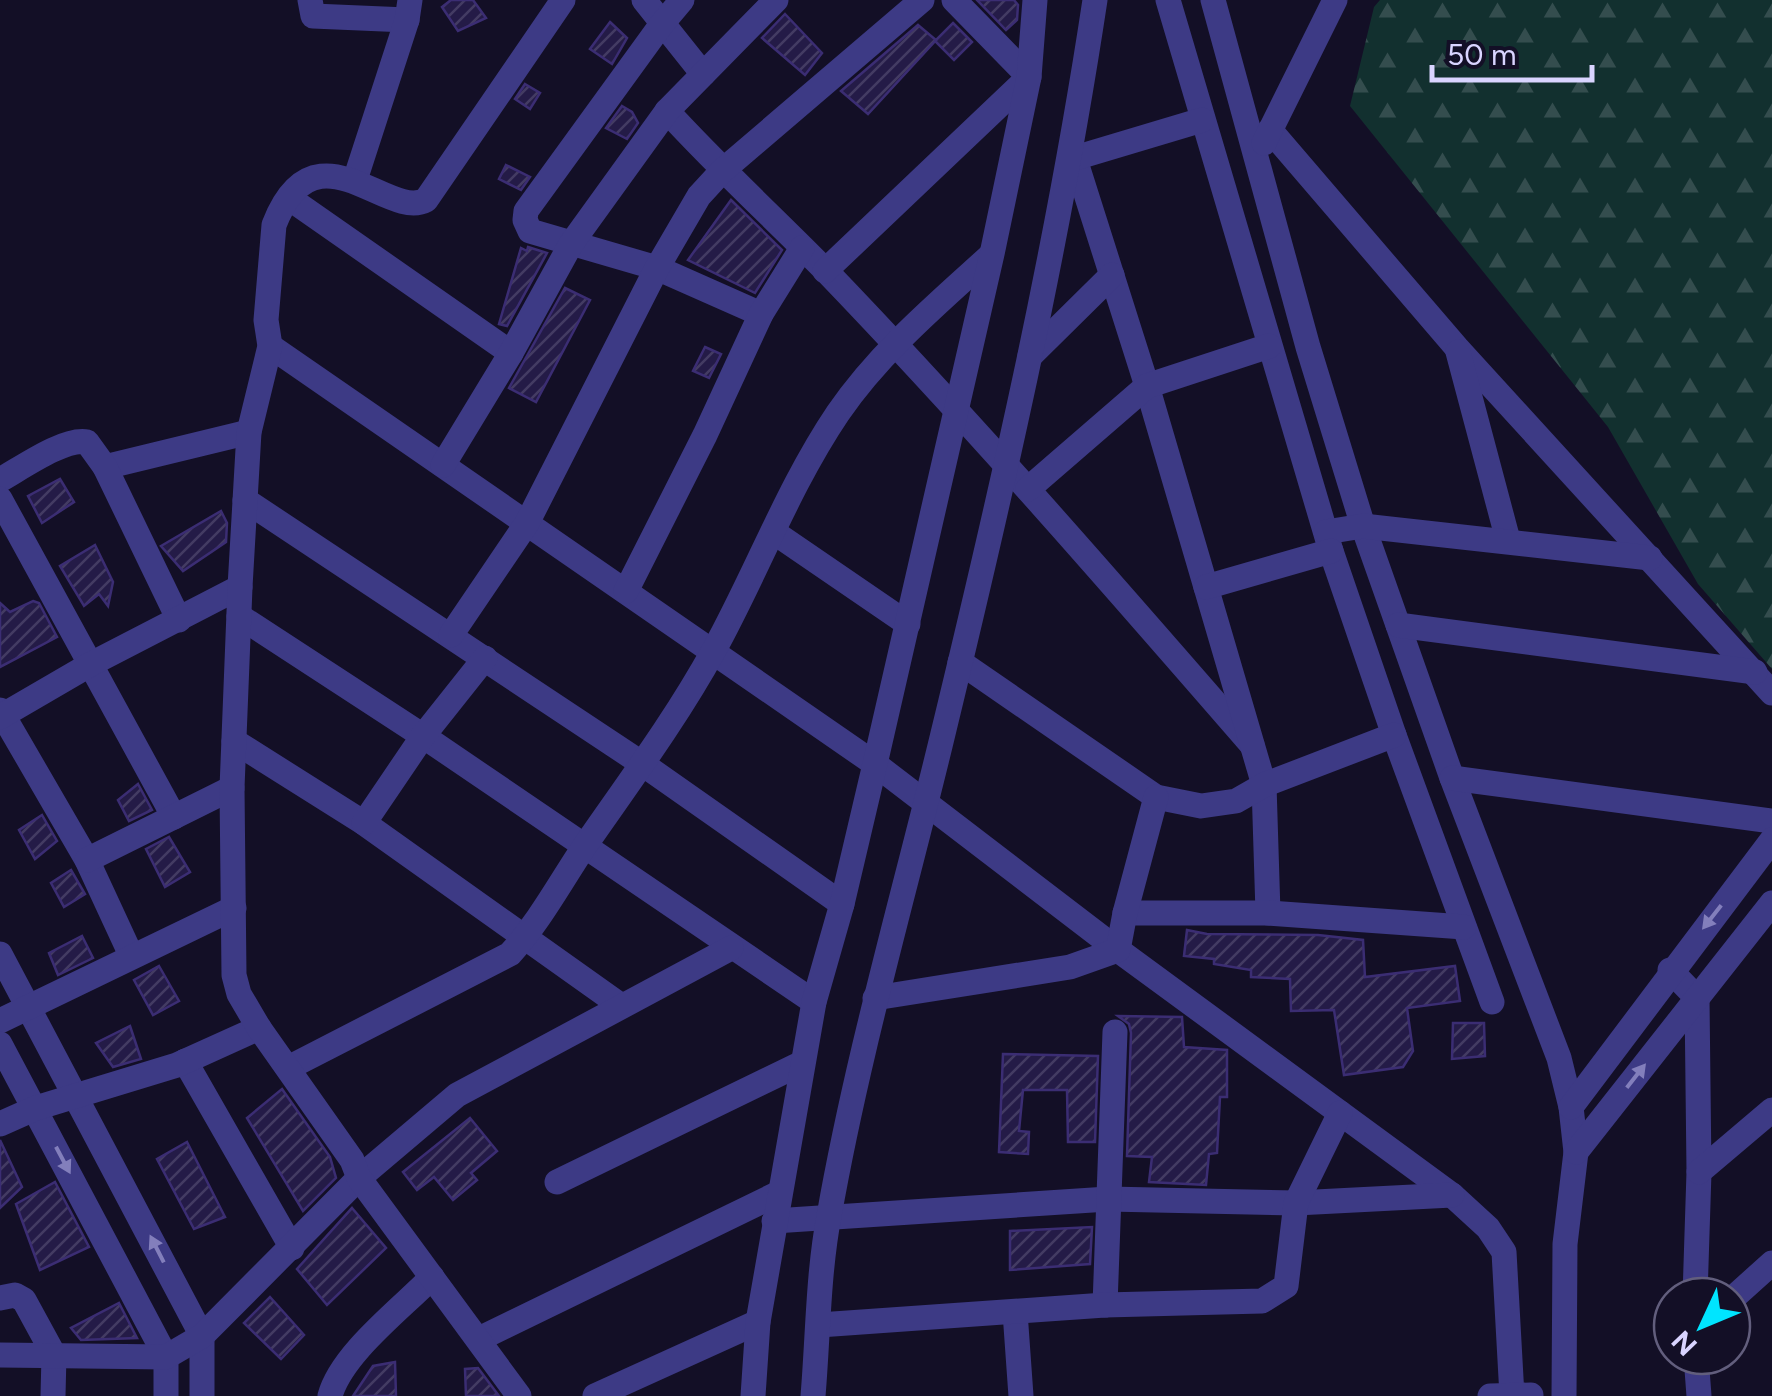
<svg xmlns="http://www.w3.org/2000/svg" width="1772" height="1396" viewBox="0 0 1772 1396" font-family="Figtree,sans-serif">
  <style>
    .forest { fill: url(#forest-firs) }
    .building { fill: url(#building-hatch); stroke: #3b2d73; stroke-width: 2.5 }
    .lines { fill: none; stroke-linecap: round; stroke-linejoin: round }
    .minor { stroke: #3d3a85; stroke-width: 25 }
    .oneway { fill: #837fbc }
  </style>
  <defs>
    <pattern id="forest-firs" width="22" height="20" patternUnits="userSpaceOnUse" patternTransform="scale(2.5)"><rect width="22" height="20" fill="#12302f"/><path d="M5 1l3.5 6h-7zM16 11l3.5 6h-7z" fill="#344d4e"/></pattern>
    <pattern id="building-hatch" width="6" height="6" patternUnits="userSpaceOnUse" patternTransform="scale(2.5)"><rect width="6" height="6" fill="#241b47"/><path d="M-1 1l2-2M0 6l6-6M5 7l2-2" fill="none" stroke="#433b63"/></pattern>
  </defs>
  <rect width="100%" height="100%" fill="#130f26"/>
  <!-- forest -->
  <polygon class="forest" points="1380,0 1772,0 1772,669 1698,584 1608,427 1350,106 1374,7"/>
  <!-- building -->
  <g class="building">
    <polygon points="451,0 473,0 486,18 458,31 442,7"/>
    <polygon points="977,0 1014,0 1018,5 1017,20 1006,30"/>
    <polygon points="785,14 822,53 805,75 762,38"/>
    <polygon points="610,22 627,38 612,64 590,49"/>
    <polygon points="953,23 972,42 954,60 935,41"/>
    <polygon points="918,25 936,40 868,114 841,91"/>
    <polygon points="525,84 540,93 530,109 515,99"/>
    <polygon points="622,106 632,112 638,123 627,139 606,128"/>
    <polygon points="506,165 530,177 521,190 499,179"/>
    <polygon points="731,200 782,250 755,293 688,260"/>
    <polygon points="528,247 547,253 507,326 499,324 521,248 527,251"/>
    <polygon points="565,288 590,300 536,402 509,388"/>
    <polygon points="705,347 721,354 709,378 693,371"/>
    <polygon points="60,479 74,502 42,523 28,496"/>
    <polygon points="221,511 227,523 226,542 183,571 161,546"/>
    <polygon points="95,545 113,582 108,606 99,594 84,606 60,566"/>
    <polygon points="33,601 39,603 57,637 0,667 0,603 10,612"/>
    <polygon points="138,784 152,810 129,821 118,800"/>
    <polygon points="42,815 57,841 35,859 19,830"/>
    <polygon points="169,837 190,872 165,887 146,849"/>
    <polygon points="71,870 85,894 64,907 51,883"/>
    <polygon points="1187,930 1207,934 1318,935 1363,940 1365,977 1455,966 1460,1001 1407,1008 1413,1051 1403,1067 1344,1075 1334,1010 1291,1011 1290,979 1251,977 1251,970 1214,964 1214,959 1184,956"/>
    <polygon points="82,936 93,958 58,975 49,953"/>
    <polygon points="159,966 179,1001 153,1015 134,980"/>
    <polygon points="1118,1016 1182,1017 1184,1047 1227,1050 1227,1097 1220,1097 1217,1153 1209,1154 1206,1185 1149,1182 1152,1157 1127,1156 1131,1033 1129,1024"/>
    <polygon points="1453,1023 1484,1023 1485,1056 1452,1059"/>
    <polygon points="130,1026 141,1059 113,1067 96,1043"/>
    <polygon points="1003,1054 1098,1056 1095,1142 1068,1142 1067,1090 1023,1090 1019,1131 1029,1132 1028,1154 999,1152"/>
    <polygon points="282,1089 330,1157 336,1178 303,1211 247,1118"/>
    <polygon points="470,1118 497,1151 471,1173 477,1180 453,1200 434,1177 417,1190 403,1172"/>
    <polygon points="0,1140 22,1187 0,1208"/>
    <polygon points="187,1142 225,1217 194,1229 157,1159"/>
    <polygon points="55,1182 89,1247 40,1270 16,1204"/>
    <polygon points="352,1208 386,1248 327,1305 297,1269"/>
    <polygon points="1092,1227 1090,1264 1010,1270 1010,1231"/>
    <polygon points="270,1297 304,1335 281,1359 244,1323"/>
    <polygon points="119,1303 137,1338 81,1340 71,1328"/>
    <polygon points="395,1362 396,1396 353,1396 373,1366"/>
    <polygon points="478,1368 499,1396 466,1396 465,1369"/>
  </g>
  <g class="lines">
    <!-- minor -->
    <g class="minor">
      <polyline points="310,0 313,16 407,20"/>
      <polyline points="644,0 703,74"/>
      <polyline points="682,0 661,25 526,211 525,220 530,231 657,268 761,314"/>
      <polyline points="1168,0 1331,551 1394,735 1492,1002"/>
      <polyline points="1213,0 1308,347 1363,526 1452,778 1559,1058 1571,1107 1576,1152 1565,1244 1564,1396"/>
      <path d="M667 111C718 167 774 218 827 272 974 425 1113 585 1252 745"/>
      <polyline points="1270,130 1457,348 1772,693"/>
      <polyline points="1264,143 1335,0"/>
      <polyline points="1074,156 1147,386 1264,785 1268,913"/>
      <polyline points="1075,158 1202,120"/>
      <polyline points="355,180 407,20 410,0"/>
      <polyline points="289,198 511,353"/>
      <polyline points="825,271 1029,77 954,0"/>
      <polyline points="270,346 875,764 1118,950 1452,1195 1488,1228 1504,1252 1512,1396"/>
      <polyline points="1458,352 1508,540"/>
      <polyline points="1030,356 1112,275"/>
      <polyline points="443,465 511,353 571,244 667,111 776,0"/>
      <polyline points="105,467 249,432"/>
      <path d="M0 480C20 469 65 437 87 442L105 467 179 620"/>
      <polyline points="1028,489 1147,386 1269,346"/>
      <polyline points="0,499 174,817"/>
      <polyline points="245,500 644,765 842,904"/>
      <polyline points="1326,532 1363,526 1650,558"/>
      <polyline points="775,533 908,624"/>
      <polyline points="1206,587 1331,551"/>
      <polyline points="626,591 705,435 761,314 802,248"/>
      <polyline points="239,616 423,736 814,1002"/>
      <polyline points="1398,625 1755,672"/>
      <polyline points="451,635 527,523 657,268 699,196 722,171 922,0"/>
      <polyline points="960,662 1156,797 1201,806 1236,801 1264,785 1394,735"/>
      <polyline points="0,710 87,860 131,955"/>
      <polyline points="0,717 91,664 240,587"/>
      <polyline points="234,741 364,823 620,1005"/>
      <polyline points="1452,778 1772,821"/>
      <polyline points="364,823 423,736 485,658"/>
      <polyline points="87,860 232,788"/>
      <polyline points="1125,913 1268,913 1464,927"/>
      <polyline points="0,954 202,1336 202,1396"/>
      <polyline points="1670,970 1697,998 1699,1172 1695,1296"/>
      <polyline points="875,998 1070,967 1118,950 1125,913 1156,797"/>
      <polyline points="0,1021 234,908"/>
      <polyline points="0,1044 166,1357 166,1396"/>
      <polyline points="185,1061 292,1248"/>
      <path d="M288 1068 510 954C539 922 560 883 584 847 629 782 676 719 714 650 757 572 788 487 838 413 880 352 937 304 991 255"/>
      <polyline points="1571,1107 1772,840"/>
      <polyline points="0,1124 36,1108 177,1065 259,1028"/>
      <polyline points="1576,1152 1772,903"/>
      <polyline points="1699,1172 1772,1110"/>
      <polyline points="557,1182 802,1063"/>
      <polyline points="774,1221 1108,1199 1296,1203 1452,1195"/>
      <polyline points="0,1298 15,1295 24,1300 54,1355 53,1396"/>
      <polyline points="1732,1299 1772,1263"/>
      <polyline points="1105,1305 1115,1032"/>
      <polyline points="1015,1312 1021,1396"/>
      <polyline points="819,1325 1105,1305 1262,1301 1286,1286 1296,1203 1340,1113"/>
      <polyline points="479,1339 779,1193"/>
      <polyline points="0,1355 166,1357 202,1336 359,1178 457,1095 731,948"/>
      <polyline points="1696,1356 1699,1396"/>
      <path d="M330 1396C341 1354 402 1308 432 1277"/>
      <path d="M519 1396 359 1178 352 1160 259 1028 239 994 234 975 232 788 240 587 249 432 270 346 266 320 274 225C315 119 387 221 426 200L563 0"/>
      <polyline points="595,1396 758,1322"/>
      <polyline points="753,1396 758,1322 814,1002 842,904 875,764 992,254 1029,77 1035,0"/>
      <path d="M813 1396C818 1337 818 1274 829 1216 857 1057 902 902 940 746 1000 499 1057 252 1095 0"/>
      <polyline points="1490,1396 1531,1395"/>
    </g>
  </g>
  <!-- one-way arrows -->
  <defs><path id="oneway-solid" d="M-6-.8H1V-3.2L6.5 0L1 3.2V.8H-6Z" transform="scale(2.5)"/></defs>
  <g class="oneway">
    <use href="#oneway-solid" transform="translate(1712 917) rotate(128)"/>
    <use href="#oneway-solid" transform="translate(1636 1076) rotate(-52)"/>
    <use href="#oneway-solid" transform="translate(63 1160) rotate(62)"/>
    <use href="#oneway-solid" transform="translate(157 1249) rotate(-117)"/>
  </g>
  <!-- north arrow -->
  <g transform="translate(1702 1326) rotate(226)"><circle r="48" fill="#130f26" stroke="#625e7d" stroke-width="2.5"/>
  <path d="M0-8L18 38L0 25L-18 38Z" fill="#00e5ff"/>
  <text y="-15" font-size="28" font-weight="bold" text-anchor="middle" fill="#d9d4ff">N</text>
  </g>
  <!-- scale -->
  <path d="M1432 65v15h160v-15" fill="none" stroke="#d9d4ff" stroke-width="5"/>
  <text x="1447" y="65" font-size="30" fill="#d9d4ff" stroke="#130f26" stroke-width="8" paint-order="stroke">50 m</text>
</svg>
